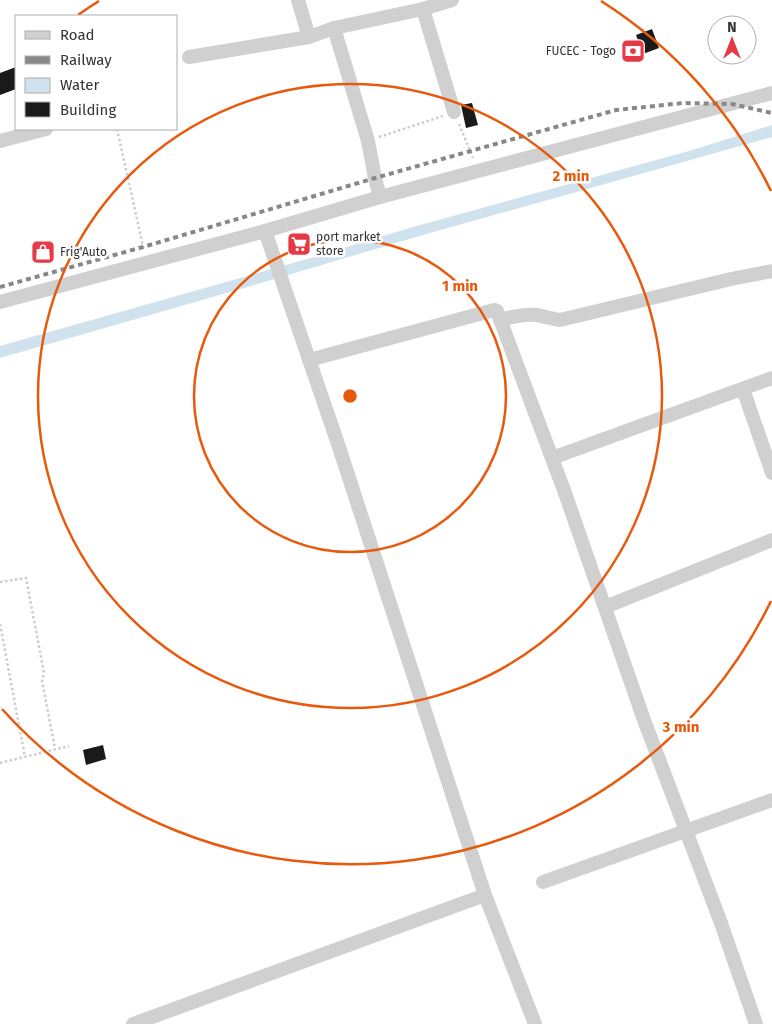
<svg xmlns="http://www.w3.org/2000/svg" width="772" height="1024" viewBox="0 0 772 1024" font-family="'Fira Sans',sans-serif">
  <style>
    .water { fill: #cfe2ee }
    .building { fill: #1a1a1a }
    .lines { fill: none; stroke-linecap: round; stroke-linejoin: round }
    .path { stroke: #cdcdcd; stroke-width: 2.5; stroke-dasharray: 2.5 2.5; stroke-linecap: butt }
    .minor { stroke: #d0d0d0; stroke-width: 14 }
    .rail { stroke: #888; stroke-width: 4; stroke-dasharray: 5 4; stroke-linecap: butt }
    .ring { fill: none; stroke: #e8590c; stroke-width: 2.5 }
    .labels { text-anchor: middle; stroke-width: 5; stroke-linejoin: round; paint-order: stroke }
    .poi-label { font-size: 12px; fill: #333; stroke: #fff; text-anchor: start }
    .centre { fill: #e8590c; stroke: #fff; stroke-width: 2.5 }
    .ring-label { font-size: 15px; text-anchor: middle; font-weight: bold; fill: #e8590c; stroke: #fff; stroke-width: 5; stroke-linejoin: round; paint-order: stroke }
  </style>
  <rect width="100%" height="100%" fill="#fff"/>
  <!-- water -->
  <polygon class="water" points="772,125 772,137 416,237 251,286 0,358 0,346 307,259 413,227 689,151"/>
  <!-- building -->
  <g class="building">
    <polygon points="652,29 659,48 643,54 636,35"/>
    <polygon points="16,67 16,89 0,95 0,73"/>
    <polygon points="472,103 478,125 466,128 461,105"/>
    <polygon points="103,745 106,759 86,765 83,750"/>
  </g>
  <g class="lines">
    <!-- path -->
    <g class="path">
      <polyline points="459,124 473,158"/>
      <polyline points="117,129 144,251"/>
      <polyline points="379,137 443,116"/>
      <polyline points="0,582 26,578 44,673 42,681 55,749"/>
      <polyline points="0,624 25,757"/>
      <polyline points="0,763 69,746"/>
    </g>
    <!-- minor -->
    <g class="minor">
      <polyline points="298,0 309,37"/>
      <polyline points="423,9 454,112"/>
      <polyline points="334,28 368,141 375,178 380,197"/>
      <polyline points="189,57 309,37 334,28 423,9 452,0"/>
      <polyline points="0,141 46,129"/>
      <polyline points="265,231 338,444 485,895 535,1024"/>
      <polyline points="0,302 265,231 380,197 772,93"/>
      <path d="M500 320C511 317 525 314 536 315 544 316 552 319 560 320L731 279 772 271"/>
      <polyline points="309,360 494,310 497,311 565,493 644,720 721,923 756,1024"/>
      <polyline points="743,389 772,473"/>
      <polyline points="552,458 772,378"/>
      <polyline points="605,607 772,540"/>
      <polyline points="543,882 772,800"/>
      <polyline points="133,1024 485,895"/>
    </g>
    <!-- rail -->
    <polyline class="rail" points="0,287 143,247 375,178 616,110 683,103 732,104 772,113"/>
  </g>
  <!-- distance rings -->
  <g class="ring">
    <circle cx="350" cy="396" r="156"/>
    <circle cx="350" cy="396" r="312"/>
    <path d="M771 601A468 468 0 0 1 2 709M78 15A468 468 0 0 1 99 1M601 1A468 468 0 0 1 771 191"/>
  </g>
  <!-- icons -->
  <defs>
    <g id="bank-square" transform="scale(1.25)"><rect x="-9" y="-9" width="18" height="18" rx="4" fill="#e63946" stroke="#fff"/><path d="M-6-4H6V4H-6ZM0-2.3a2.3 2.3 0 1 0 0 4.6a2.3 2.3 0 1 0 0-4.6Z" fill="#fff"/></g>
    <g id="supermarket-square" transform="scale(1.25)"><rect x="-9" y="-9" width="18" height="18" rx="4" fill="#e63946" stroke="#fff"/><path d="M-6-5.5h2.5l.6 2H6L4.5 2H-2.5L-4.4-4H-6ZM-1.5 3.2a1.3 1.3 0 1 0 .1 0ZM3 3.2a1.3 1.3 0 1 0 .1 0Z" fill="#fff"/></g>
    <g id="shop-square" transform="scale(1.25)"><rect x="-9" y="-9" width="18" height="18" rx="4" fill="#e63946" stroke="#fff"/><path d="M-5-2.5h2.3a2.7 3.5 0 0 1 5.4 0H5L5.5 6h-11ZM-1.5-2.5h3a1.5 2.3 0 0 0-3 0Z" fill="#fff"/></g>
  </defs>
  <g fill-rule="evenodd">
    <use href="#bank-square" x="633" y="51"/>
    <use href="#supermarket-square" x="299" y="244"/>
    <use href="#shop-square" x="43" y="252"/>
  </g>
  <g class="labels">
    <!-- poi labels -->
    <g class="poi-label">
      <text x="616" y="55" text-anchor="end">FUCEC - Togo</text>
      <text x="316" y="241">port market<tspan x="316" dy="14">store</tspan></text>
      <text x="60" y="256">Frig'Auto</text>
    </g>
  </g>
  <circle cx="350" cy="396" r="8" class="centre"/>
  <g class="ring-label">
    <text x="571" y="181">2 min</text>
    <text x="460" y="291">1 min</text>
    <text x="681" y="732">3 min</text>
  </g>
  <!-- legend -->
  <rect x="15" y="15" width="162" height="115" fill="#ffffff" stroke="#adadad"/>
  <rect x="25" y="31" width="25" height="8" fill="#d0d0d0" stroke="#adadad"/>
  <text x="60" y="40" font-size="15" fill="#333333">Road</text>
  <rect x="25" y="56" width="25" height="8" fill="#888888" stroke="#adadad"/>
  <text x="60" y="65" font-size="15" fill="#333333">Railway</text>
  <rect x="25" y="78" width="25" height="15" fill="#cfe2ee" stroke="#adadad"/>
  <text x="60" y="90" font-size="15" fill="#333333">Water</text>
  <rect x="25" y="102" width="25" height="15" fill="#1a1a1a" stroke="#adadad"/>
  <text x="60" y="115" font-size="15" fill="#333333">Building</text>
  <!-- north arrow -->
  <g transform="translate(732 40)"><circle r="24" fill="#ffffff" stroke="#adadad"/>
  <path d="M0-4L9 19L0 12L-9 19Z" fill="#e63946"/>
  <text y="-8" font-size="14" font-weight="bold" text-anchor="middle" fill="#333333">N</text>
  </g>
</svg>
